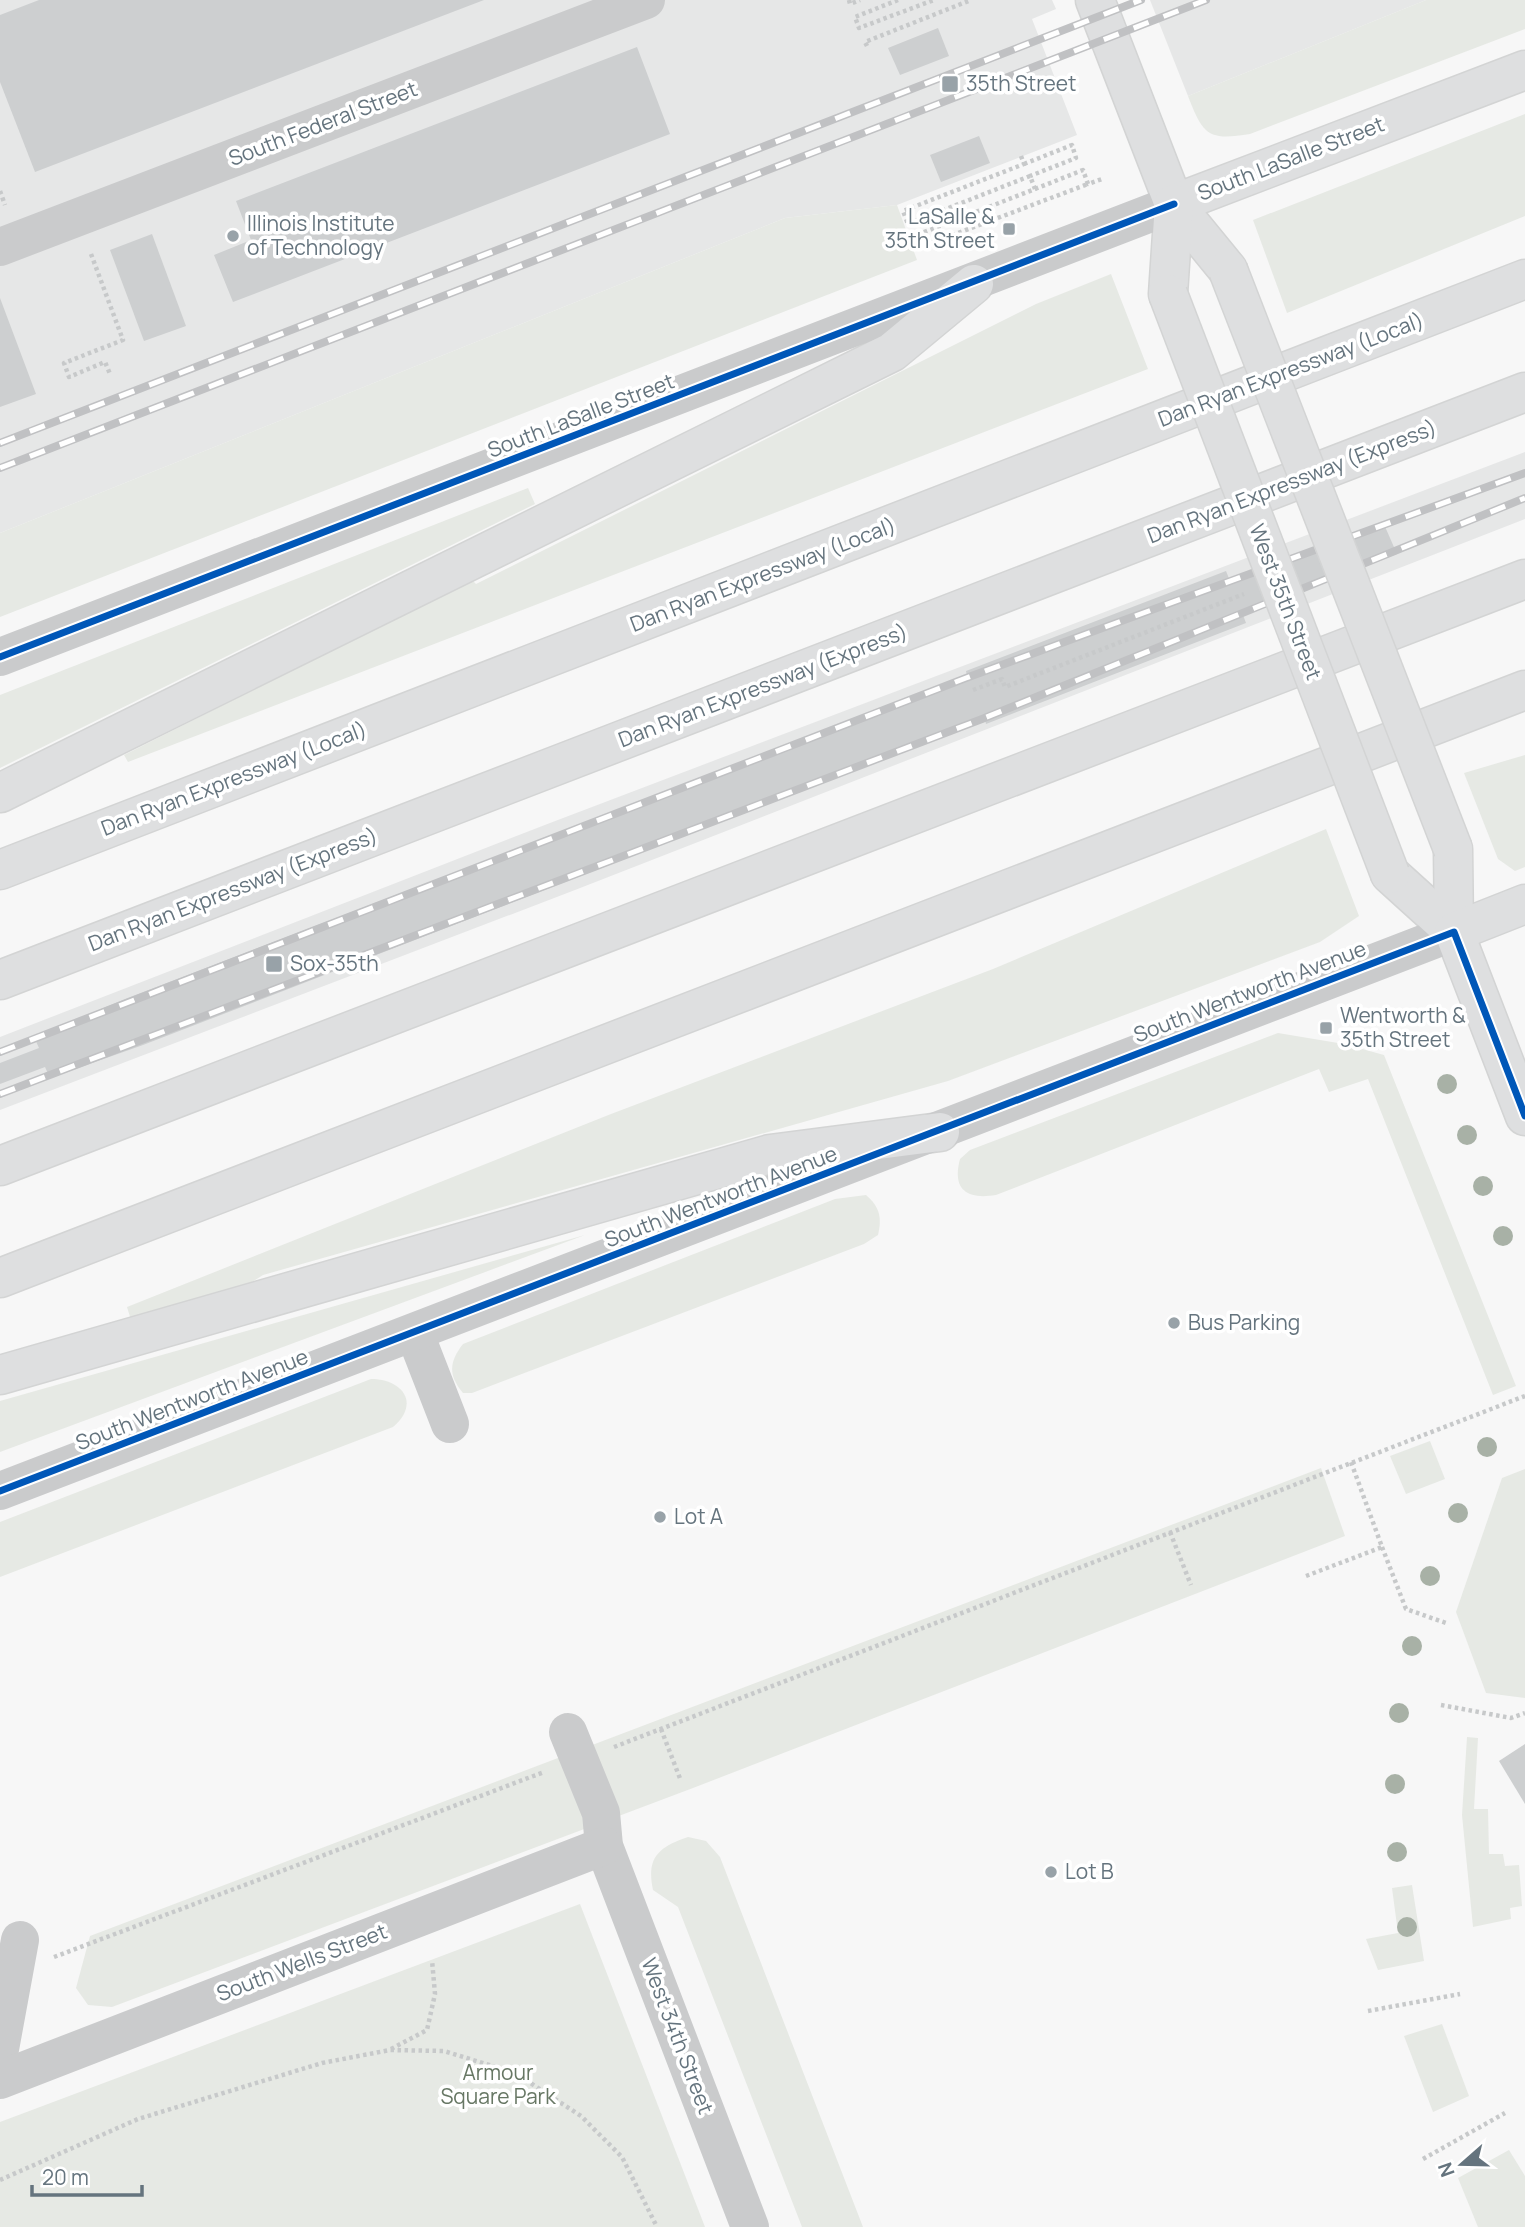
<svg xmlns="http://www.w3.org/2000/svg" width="1525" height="2227" viewBox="0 0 1525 2227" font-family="Manrope,sans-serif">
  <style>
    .built { fill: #e6e7e7 }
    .green { fill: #e6e9e4 }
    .building { fill: #cdcfd0 }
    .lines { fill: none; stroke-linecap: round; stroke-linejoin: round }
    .major-casing { stroke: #d3d4d4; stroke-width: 41 }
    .highway-casing { stroke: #d3d4d4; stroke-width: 41 }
    .path { stroke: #c7c9ca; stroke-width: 4.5; stroke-dasharray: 3.5 3.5; stroke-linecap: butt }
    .minor { stroke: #cacbcc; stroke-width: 38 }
    .major { stroke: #dedfe0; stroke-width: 38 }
    .highway { stroke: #dedfe0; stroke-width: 38 }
    .rail-casing { stroke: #c0c1c3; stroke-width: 8 }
    .rail { stroke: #fff; stroke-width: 5; stroke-dasharray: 16; stroke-linecap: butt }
    .major-bridge-casing { stroke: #d3d4d4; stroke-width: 41; stroke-linecap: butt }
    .major-bridge { stroke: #dedfe0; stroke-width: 38 }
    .cycleway-casing { stroke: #fff; stroke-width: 11 }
    .cycleway { stroke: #0057b8; stroke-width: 7 }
    .tree { fill: #a8b1a6 }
    .poi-dot { fill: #98a2a8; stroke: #fff; stroke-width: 2.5 }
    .labels { text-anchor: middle; stroke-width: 7; stroke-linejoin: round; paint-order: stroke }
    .poi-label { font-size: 21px; fill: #65747e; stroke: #fff; text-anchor: start }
    .street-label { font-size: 21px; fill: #65747e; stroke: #fff }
    .park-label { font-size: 21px; fill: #677764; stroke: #fff }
  </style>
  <rect width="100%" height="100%" fill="#f7f7f7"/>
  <!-- built -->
  <g class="built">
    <polygon points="0,0 1052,0 1056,9 1032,19 1077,135 897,205 785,218 0,533"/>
    <polygon points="1150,0 1426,0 1188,96"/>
    <polygon points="1525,452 1525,519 575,890 0,1110 0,1037 550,823"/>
  </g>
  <!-- green -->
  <g class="green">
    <path d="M1426 0H1525V29L1250 134C1208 141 1203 135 1188 96Z"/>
    <polygon points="1525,114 1525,216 1287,313 1253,220"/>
    <polygon points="897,205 917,260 0,617 0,533 785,218"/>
    <polygon points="1111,274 1148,369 128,762 124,755 472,580 476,584 1036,304"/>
    <polygon points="528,488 535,504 0,768 0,695"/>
    <polygon points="1525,755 1525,867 1515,871 1498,859 1464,773"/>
    <polygon points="1326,829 1359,916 1320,942 948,1081 263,1275 243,1288 131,1320 127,1307 611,1114 993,969"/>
    <path d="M1278 1033 1344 1044 1384 1055 1516 1386 1493 1395 1368 1079 1329 1092 1319 1069 996 1195C966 1200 952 1189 960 1159L970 1150Z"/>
    <path d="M866 1195C880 1207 882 1218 878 1235L864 1244 472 1393H463C448 1375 449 1362 463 1344L835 1199Z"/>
    <polygon points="585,1235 0,1452 0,1401"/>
    <path d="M371 1379C402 1379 421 1403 393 1427L0 1577V1522Z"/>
    <polygon points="1430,1441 1445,1479 1406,1494 1390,1456"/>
    <polygon points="1321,1468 1345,1536 693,1788 112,2007 88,2005 76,1988 90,1936"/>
    <polygon points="1525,1469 1525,1698 1486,1693 1456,1612 1502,1478"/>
    <polygon points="1467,1737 1478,1738 1474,1809 1488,1809 1489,1854 1503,1854 1505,1866 1519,1865 1522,1906 1510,1908 1511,1919 1473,1927 1462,1815"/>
    <path d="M688 1837 706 1841 720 1857 863 2227H802L678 1907 653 1890C646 1857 659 1847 688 1837Z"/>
    <polygon points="1412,1885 1424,1961 1378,1970 1366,1939 1398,1933 1392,1888"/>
    <polygon points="580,1904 705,2227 0,2227 0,2122"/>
    <polygon points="1442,2024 1469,2096 1433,2112 1404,2036"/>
    <polygon points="1509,2150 1525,2176 1525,2227 1478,2227 1458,2178"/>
  </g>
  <!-- building -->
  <g class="building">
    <polygon points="39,0 484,0 35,172 0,82 0,15"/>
    <polygon points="938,28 949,56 900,75 888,48"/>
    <polygon points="637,47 670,134 233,302 214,255 251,240 236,201"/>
    <polygon points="979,136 990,163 941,182 930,155"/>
    <polygon points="152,234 186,326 144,341 110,250"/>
    <polygon points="0,298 36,394 0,407"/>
    <polygon points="1383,522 1397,554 1243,615 1246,623 986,724 985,720 143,1045 50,1078 45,1067 0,1084 0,1063 39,1048 34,1037 125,999 967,676 966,671 1226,571 1230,581"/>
    <polygon points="1525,1744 1525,1804 1499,1761"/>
  </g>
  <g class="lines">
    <!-- major casing -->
    <g class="major-casing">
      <g id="major">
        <polyline points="1095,0 1174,204 1228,270"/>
        <polyline points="1174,204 1525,70"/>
        <polyline points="1168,294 1174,204"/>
        <polyline points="1453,849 1454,932 1525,1116"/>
        <polyline points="1390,874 1454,932"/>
        <polyline points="1454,932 1525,904"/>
      </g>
    </g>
    <!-- highway casing -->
    <g class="highway-casing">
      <g id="highway">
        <polyline points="0,793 892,352 974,284"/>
        <polyline points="0,870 1525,279"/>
        <polyline points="0,980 1525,392"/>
        <polyline points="0,1166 1525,579"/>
        <polyline points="0,1278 1525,690"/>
        <polyline points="0,1375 770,1154 940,1132"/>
      </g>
    </g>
    <!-- path -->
    <g class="path">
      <polyline points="849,0 850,4 860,0"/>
      <polyline points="898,0 855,17 859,28 934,0"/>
      <polyline points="867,46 865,42 971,0"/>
      <polyline points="1021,156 1024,164 903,211 908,224 1030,176 1035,189 914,236 918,248 1088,184"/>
      <polyline points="1024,164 1072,145 1076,158 1030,176"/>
      <polyline points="1035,189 1083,170 1088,184 1102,179"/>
      <polyline points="0,191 5,205"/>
      <polyline points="91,254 123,340 64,363 69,377 105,362 110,374"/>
      <polyline points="973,690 1002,679 1005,687 1244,594"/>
      <polyline points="1170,1532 1191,1585"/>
      <polyline points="1382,1547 1406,1609 1446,1623"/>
      <polyline points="1306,1576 1382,1547 1351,1462"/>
      <polyline points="1441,1705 1511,1718 1525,1713"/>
      <polyline points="661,1729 681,1781"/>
      <polyline points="614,1747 1525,1396"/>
      <polyline points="54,1957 544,1772"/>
      <polyline points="1368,2011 1460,1994"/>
      <polyline points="391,2049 427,2030 435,1994 432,1960"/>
      <polyline points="1423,2159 1505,2113"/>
      <polyline points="0,2180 138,2119 322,2063 390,2050 444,2051 515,2073 581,2116 622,2157 657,2227"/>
    </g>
    <!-- minor -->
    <g class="minor">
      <polyline points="0,247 646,0"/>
      <polyline points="0,657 1174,204"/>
      <polyline points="415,1334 450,1424"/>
      <polyline points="0,1491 1454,932"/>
      <polyline points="568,1732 601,1813 604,1846 750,2227"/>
      <polyline points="0,2049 20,1940"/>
      <polyline points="0,2080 604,1846"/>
    </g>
    <!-- major -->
    <use href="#major" class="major"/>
    <!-- highway -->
    <use href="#highway" class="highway"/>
    <!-- rail casing -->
    <g class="rail-casing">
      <g id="rail">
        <polyline points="0,443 1141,0"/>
        <polyline points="0,468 1206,0"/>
        <polyline points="0,1052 966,678 1525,473"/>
        <polyline points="0,1094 982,719 1525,498"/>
      </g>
    </g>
    <!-- rail -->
    <use href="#rail" class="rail"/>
    <!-- major-bridge casing -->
    <g class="major-bridge-casing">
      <g id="major-bridge">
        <polyline points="1228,270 1453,849"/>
        <polyline points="1168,294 1390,874"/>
      </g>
    </g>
    <!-- major-bridge -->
    <use href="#major-bridge" class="major-bridge"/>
    <!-- cycleway casing -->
    <g class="cycleway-casing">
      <g id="cycleway">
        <polyline points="0,657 1174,204"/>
        <polyline points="0,1491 1454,932 1525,1116"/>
      </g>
    </g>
    <!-- cycleway -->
    <use href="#cycleway" class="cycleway"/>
  </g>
  <!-- trees -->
  <g class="tree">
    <circle cx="1447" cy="1084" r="10"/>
    <circle cx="1467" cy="1135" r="10"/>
    <circle cx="1483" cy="1186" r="10"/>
    <circle cx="1503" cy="1236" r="10"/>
    <circle cx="1487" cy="1447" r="10"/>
    <circle cx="1458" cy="1513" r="10"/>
    <circle cx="1430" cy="1576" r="10"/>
    <circle cx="1412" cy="1646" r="10"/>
    <circle cx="1399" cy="1713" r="10"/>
    <circle cx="1395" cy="1784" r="10"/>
    <circle cx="1397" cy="1852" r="10"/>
    <circle cx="1407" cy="1927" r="10"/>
  </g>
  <!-- markers -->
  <g class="poi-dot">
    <rect x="941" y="75" width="18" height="18" rx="3.5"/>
    <rect x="1002" y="222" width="14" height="14" rx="3.5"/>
    <circle cx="233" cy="236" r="7"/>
    <rect x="265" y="955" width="18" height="18" rx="3.5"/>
    <rect x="1319" y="1021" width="14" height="14" rx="3.5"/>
    <circle cx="1174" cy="1323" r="7"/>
    <circle cx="660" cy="1517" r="7"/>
    <circle cx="1051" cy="1872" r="7"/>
  </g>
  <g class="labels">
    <!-- poi labels -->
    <g class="poi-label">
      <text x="966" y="91">35th Street</text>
      <text x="995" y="224" text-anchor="end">LaSalle &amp;<tspan x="995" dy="24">35th Street</tspan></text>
      <text x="247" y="231">Illinois Institute<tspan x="247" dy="24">of Technology</tspan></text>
      <text x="290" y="971">Sox-35th</text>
      <text x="1340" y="1023">Wentworth &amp;<tspan x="1340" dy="24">35th Street</tspan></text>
      <text x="1188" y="1330">Bus Parking</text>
      <text x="674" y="1524">Lot A</text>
      <text x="1065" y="1879">Lot B</text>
    </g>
    <!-- street labels -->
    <g class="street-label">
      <text transform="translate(323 124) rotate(-21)" y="7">South Federal Street</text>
      <text transform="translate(1291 159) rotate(-21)" y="7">South LaSalle Street</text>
      <text transform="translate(1291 370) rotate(-21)" y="7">Dan Ryan Expressway (Local)</text>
      <text transform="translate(581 416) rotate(-21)" y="7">South LaSalle Street</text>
      <text transform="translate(1292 482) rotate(-21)" y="7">Dan Ryan Expressway (Express)</text>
      <text transform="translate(763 575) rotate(-21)" y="7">Dan Ryan Expressway (Local)</text>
      <text transform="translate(1285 602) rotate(69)" y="7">West 35th Street</text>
      <text transform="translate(763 686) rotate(-21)" y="7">Dan Ryan Expressway (Express)</text>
      <text transform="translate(234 779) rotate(-21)" y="7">Dan Ryan Expressway (Local)</text>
      <text transform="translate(233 890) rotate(-21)" y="7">Dan Ryan Expressway (Express)</text>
      <text transform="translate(1250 992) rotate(-21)" y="7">South Wentworth Avenue</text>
      <text transform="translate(721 1197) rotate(-21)" y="7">South Wentworth Avenue</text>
      <text transform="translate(192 1400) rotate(-21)" y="7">South Wentworth Avenue</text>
      <text transform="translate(302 1963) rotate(-21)" y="7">South Wells Street</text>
      <text transform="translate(677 2036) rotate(69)" y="7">West 34th Street</text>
    </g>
    <!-- park labels -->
    <g class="park-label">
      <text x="498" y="2080">Armour<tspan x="498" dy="24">Square Park</tspan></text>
    </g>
  </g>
  <!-- north arrow -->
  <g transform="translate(1462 2164) rotate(250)" stroke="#ffffff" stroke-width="5" paint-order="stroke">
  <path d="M0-5L12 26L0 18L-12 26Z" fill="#65747e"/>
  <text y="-10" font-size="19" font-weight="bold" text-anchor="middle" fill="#65747e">N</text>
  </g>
  <!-- scale -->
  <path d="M32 2185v10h110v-10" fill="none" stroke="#65747e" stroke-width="3.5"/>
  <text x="42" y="2185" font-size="21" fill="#65747e" stroke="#ffffff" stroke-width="5" paint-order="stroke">20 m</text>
</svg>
